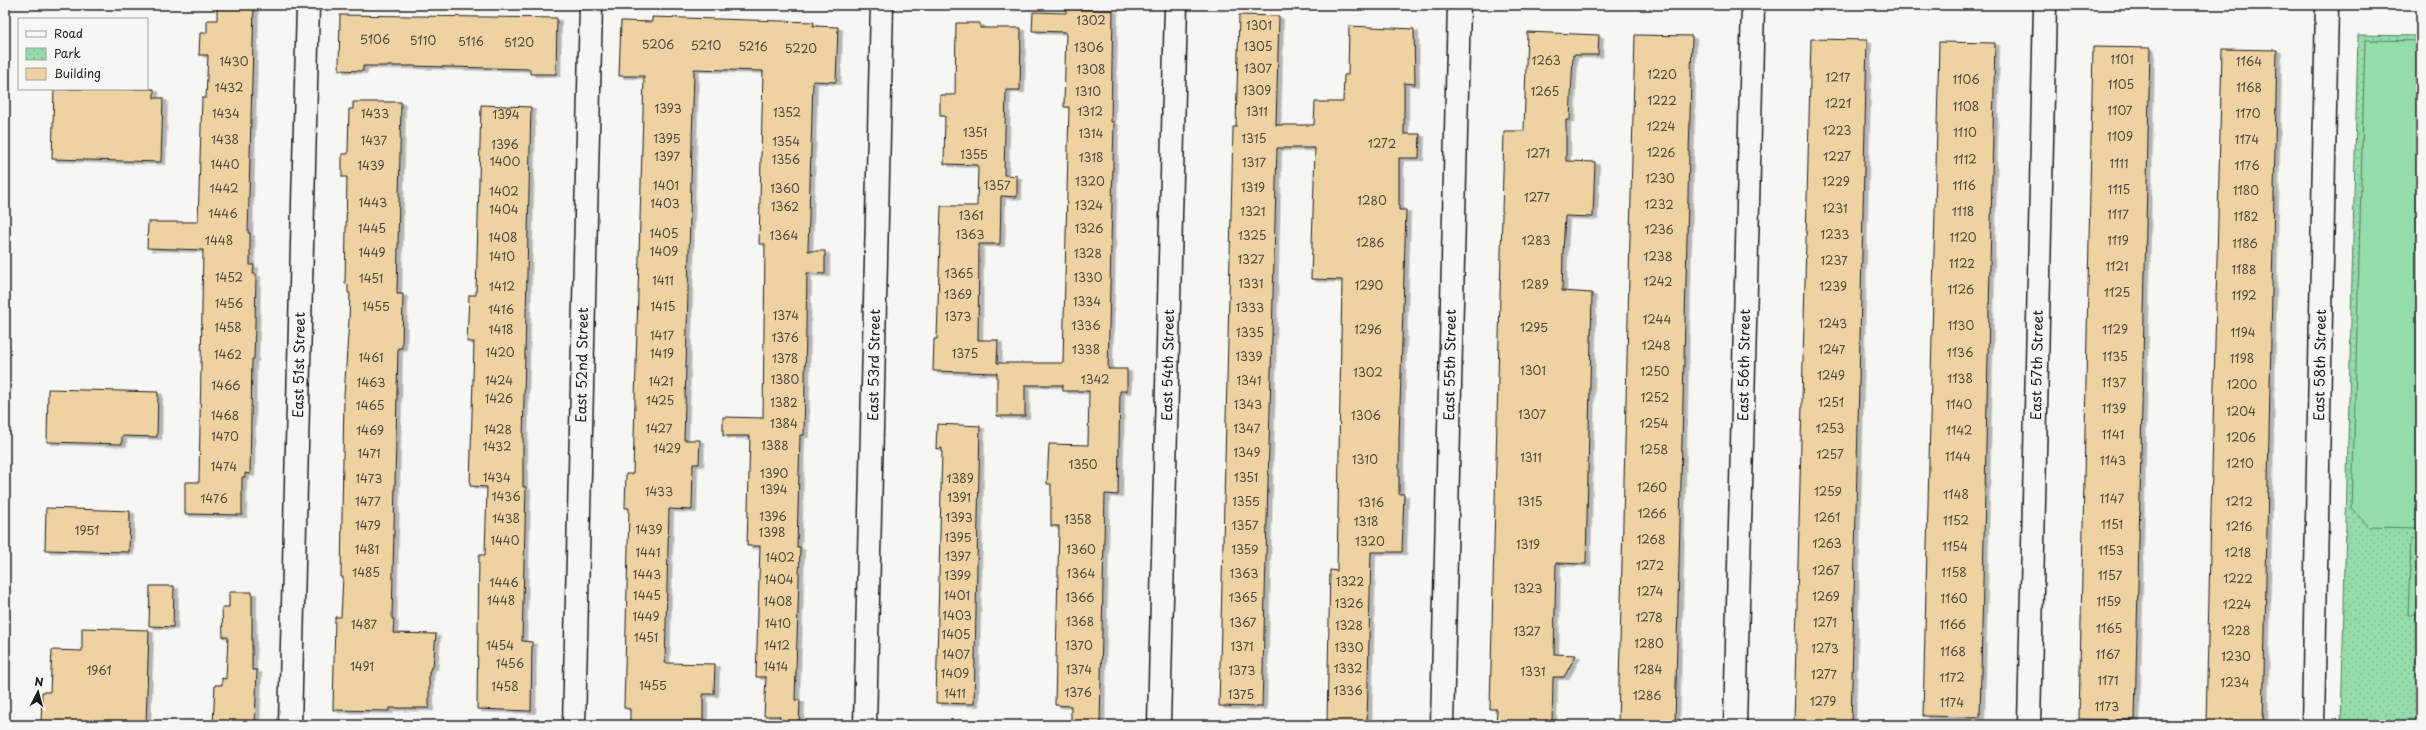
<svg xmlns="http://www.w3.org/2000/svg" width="2426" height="730" viewBox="0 0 2426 730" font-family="'Playpen Sans',sans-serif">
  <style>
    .park { fill: url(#park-dots); stroke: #587c63 }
    .pitch { fill: #94dcaa; stroke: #587c63 }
    .building { fill: #eed2a2; stroke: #1c1c1c; filter: url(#shadow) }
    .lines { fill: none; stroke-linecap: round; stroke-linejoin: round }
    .minor-casing { stroke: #1c1c1c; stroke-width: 25 }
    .minor { stroke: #f6f6f2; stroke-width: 22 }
    .labels { text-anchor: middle; stroke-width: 3; stroke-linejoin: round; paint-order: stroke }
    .number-label { font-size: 12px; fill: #504a3e }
    .street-label { font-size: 14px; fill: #1c1c1c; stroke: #f6f6f2 }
  </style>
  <defs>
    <pattern id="park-dots" width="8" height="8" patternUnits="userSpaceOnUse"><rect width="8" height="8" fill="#94dcaa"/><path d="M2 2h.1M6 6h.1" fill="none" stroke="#7fbc92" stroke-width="1.8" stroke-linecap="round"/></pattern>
    <filter id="shadow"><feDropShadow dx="4.5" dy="2.5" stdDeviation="0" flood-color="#0004"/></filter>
  </defs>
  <rect width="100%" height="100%" fill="#f6f6f2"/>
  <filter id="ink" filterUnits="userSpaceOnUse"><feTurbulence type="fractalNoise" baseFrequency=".025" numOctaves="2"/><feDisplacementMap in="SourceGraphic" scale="8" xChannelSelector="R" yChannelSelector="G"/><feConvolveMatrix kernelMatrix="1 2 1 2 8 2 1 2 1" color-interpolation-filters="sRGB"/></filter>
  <g filter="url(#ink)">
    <!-- park -->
    <polygon class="park" points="2358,35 2421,36 2421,725 2341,725"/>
    <!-- pitch -->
    <g class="pitch">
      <polygon points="2365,40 2421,41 2421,528 2369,527 2352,509"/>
      <polygon points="2411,539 2421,539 2421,615 2408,615"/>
    </g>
    <!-- building -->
    <g class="building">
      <polygon points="217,5 254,5 248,233 250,233 250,265 254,265 253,274 256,274 255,324 254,359 252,359 250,474 245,473 245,477 242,477 242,515 185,514 185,482 199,482 203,250 147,248 148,222 198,222 202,98 206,98 208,55 199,55 200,33 207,33 207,20 217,20"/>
      <polygon points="1066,9 1113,10 1111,122 1114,122 1108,369 1127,369 1127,391 1120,391 1118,495 1105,494 1100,725 1071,725 1071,706 1055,705 1059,526 1051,526 1051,484 1047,484 1049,444 1088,445 1089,391 1063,391 1063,385 1025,385 1025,416 997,416 997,373 933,371 934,339 937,339 941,206 977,206 978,165 944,164 945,116 940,116 940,95 955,95 956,23 980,23 980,28 1021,28 1020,90 1006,90 1004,175 1017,176 1017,197 1001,196 1000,244 979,244 978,340 998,340 997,363 1063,363 1069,107 1064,107 1066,32 1032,31 1033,12 1066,13"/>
      <polygon points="340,15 557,18 556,74 530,74 530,69 411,66 363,66 363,71 339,70"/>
      <polygon points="1239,15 1279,16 1276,125 1314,125 1315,102 1343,102 1344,75 1348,75 1349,26 1414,29 1415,84 1404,83 1404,134 1420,134 1419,158 1399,158 1399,210 1406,210 1399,439 1399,494 1404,494 1402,552 1371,552 1367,724 1327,723 1330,570 1337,571 1342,280 1311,279 1315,148 1277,148 1262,707 1219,706 1232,175 1233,127 1236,127"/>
      <polygon points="652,17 814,22 813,26 838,27 836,82 813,81 808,251 825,251 825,274 807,273 804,435 800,435 797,547 800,547 795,700 800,700 799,725 779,725 780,716 764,716 766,677 756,677 760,546 747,546 750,436 723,436 723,417 763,418 765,244 759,244 763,71 694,69 684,440 700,440 699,464 693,464 692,510 669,509 665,663 715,664 714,694 703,694 703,725 630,725 630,709 624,708 629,508 625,508 626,474 633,474 644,76 619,76 621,21 652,22"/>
      <polygon points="1527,32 1599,35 1598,55 1573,55 1570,120 1566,120 1566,161 1595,162 1593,217 1565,216 1563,252 1562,291 1592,293 1586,564 1556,563 1554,654 1576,655 1564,677 1553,677 1552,725 1496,725 1497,709 1490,709 1504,131 1524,131"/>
      <polygon points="1635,35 1692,36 1675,725 1618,725"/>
      <polygon points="1811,39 1867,40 1851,725 1794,725"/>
      <polygon points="1939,42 1995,43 1980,717 1923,716"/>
      <polygon points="2093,47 2150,48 2135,720 2079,719"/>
      <polygon points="2222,49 2277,50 2263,724 2206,723"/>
      <polygon points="54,89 154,89 154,98 163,98 161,162 52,159"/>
      <polygon points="353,102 401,102 397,294 403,294 402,348 398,348 392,619 394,619 393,633 436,634 433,667 431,667 429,673 429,708 389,708 389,711 333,710 335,617 341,617 343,577 341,577 344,396 349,320 350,293 348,293 348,285 345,284 347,177 342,177 342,154 348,154 349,109 353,109"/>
      <polygon points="481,105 531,107 523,439 523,487 526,487 522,641 532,642 531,711 477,709 479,555 485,555 487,487 470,486 474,342 467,342 469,295 476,295"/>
      <polygon points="48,389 158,392 157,437 122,436 122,444 47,442"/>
      <polygon points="937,424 980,426 974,704 936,703 942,448 936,449"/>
      <polygon points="46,508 130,511 129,552 45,550"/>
      <polygon points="150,586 174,586 173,627 149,626"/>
      <polygon points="229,592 252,592 252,670 257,670 255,723 234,722 234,725 213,725 215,685 222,685 222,678 226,679 228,637 223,637 222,607 229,607"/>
      <polygon points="82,628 149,630 146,725 41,725 42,692 50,692 52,650 82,651"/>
    </g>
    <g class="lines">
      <!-- minor casing -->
      <g class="minor-casing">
        <g id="minor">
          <polyline points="290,725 308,5"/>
          <polyline points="574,725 591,5"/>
          <polyline points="865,725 882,5"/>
          <polyline points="1159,725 1176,5"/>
          <polyline points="1442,725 1459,5"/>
          <polyline points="1735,725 1753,5"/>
          <polyline points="2029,725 2045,5"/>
          <polyline points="2313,725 2327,5"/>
        </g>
      </g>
      <!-- minor -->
      <use href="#minor" class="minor"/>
    </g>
  </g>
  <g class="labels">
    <!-- number labels -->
    <g class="number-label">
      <text x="1091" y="25">1302</text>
      <text x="1259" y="30">1301</text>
      <text x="375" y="44">5106</text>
      <text x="423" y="45">5110</text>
      <text x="471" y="46">5116</text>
      <text x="519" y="47">5120</text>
      <text x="658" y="49">5206</text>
      <text x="706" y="50">5210</text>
      <text x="753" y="51">5216</text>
      <text x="1258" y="51">1305</text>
      <text x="1089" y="52">1306</text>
      <text x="801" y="53">5220</text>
      <text x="2122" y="64">1101</text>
      <text x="1546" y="65">1263</text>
      <text x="234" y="66">1430</text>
      <text x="2249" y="66">1164</text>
      <text x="1258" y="73">1307</text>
      <text x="1091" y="74">1308</text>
      <text x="1662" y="79">1220</text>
      <text x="1838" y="82">1217</text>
      <text x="1966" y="84">1106</text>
      <text x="2121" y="89">1105</text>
      <text x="229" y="92">1432</text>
      <text x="2249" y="92">1168</text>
      <text x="1257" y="95">1309</text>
      <text x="1088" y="96">1310</text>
      <text x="1545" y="96">1265</text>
      <text x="1662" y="105">1222</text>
      <text x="1838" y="108">1221</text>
      <text x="1966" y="111">1108</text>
      <text x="668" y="113">1393</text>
      <text x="2120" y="115">1107</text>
      <text x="1090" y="116">1312</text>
      <text x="1257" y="116">1311</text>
      <text x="787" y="117">1352</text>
      <text x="226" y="118">1434</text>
      <text x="375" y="118">1433</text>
      <text x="2248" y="118">1170</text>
      <text x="506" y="119">1394</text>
      <text x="1661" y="131">1224</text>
      <text x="1837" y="135">1223</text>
      <text x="975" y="137">1351</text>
      <text x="1965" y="137">1110</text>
      <text x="1091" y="138">1314</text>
      <text x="2120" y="141">1109</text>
      <text x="667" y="143">1395</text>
      <text x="1254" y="143">1315</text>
      <text x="225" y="144">1438</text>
      <text x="2247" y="144">1174</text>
      <text x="374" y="145">1437</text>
      <text x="786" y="146">1354</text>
      <text x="1382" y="148">1272</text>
      <text x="505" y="149">1396</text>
      <text x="1661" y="157">1226</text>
      <text x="1538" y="158">1271</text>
      <text x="974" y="159">1355</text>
      <text x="667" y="161">1397</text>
      <text x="1837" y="161">1227</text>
      <text x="1091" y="162">1318</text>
      <text x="786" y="164">1356</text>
      <text x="1965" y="164">1112</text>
      <text x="505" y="166">1400</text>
      <text x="1254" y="167">1317</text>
      <text x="2119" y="168">1111</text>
      <text x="225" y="169">1440</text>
      <text x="371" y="170">1439</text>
      <text x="2247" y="170">1176</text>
      <text x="1660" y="183">1230</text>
      <text x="1090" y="186">1320</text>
      <text x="1836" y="186">1229</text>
      <text x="666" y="190">1401</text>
      <text x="997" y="190">1357</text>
      <text x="1964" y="190">1116</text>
      <text x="1253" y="192">1319</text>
      <text x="224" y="193">1442</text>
      <text x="785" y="193">1360</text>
      <text x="2119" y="194">1115</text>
      <text x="2246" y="195">1180</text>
      <text x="504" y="196">1402</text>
      <text x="1537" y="202">1277</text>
      <text x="1372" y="205">1280</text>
      <text x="373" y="207">1443</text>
      <text x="665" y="208">1403</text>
      <text x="1659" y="209">1232</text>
      <text x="1089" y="210">1324</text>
      <text x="785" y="211">1362</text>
      <text x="1835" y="213">1231</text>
      <text x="504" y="214">1404</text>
      <text x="1253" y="216">1321</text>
      <text x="1963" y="216">1118</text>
      <text x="223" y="218">1446</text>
      <text x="2118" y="219">1117</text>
      <text x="971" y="220">1361</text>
      <text x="2246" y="221">1182</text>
      <text x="372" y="233">1445</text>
      <text x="1089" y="233">1326</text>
      <text x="1659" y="234">1236</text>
      <text x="664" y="238">1405</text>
      <text x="970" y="239">1363</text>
      <text x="1835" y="239">1233</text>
      <text x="784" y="240">1364</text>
      <text x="1252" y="240">1325</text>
      <text x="503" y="242">1408</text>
      <text x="1963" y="242">1120</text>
      <text x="219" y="245">1448</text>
      <text x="1536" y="245">1283</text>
      <text x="2118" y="245">1119</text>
      <text x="1370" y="247">1286</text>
      <text x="2245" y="248">1186</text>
      <text x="664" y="256">1409</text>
      <text x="372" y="257">1449</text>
      <text x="1088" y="258">1328</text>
      <text x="502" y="261">1410</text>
      <text x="1658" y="261">1238</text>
      <text x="1251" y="264">1327</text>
      <text x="1834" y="265">1237</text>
      <text x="1962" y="268">1122</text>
      <text x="2117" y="271">1121</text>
      <text x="2244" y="274">1188</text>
      <text x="959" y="278">1365</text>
      <text x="229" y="282">1452</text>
      <text x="1088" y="282">1330</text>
      <text x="371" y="283">1451</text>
      <text x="663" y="285">1411</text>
      <text x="1658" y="286">1242</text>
      <text x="1251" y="288">1331</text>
      <text x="1535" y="289">1289</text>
      <text x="1369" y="290">1290</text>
      <text x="502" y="291">1412</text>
      <text x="1833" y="291">1239</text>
      <text x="1961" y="294">1126</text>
      <text x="2117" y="297">1125</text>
      <text x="958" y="299">1369</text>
      <text x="2244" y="300">1192</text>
      <text x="1087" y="306">1334</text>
      <text x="229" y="308">1456</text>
      <text x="376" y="311">1455</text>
      <text x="663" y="311">1415</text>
      <text x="1250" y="312">1333</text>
      <text x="501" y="314">1416</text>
      <text x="786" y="320">1374</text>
      <text x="958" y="321">1373</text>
      <text x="1657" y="324">1244</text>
      <text x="1833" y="328">1243</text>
      <text x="1086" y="330">1336</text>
      <text x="1961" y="330">1130</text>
      <text x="228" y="332">1458</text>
      <text x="1534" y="332">1295</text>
      <text x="501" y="334">1418</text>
      <text x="1368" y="334">1296</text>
      <text x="2115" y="334">1129</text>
      <text x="1250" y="337">1335</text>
      <text x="2243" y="337">1194</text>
      <text x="662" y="340">1417</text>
      <text x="785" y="342">1376</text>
      <text x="1656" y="350">1248</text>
      <text x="1086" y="354">1338</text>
      <text x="1832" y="354">1247</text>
      <text x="500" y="357">1420</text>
      <text x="1960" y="357">1136</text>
      <text x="662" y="358">1419</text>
      <text x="965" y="358">1375</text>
      <text x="228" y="359">1462</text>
      <text x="1249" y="361">1339</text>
      <text x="2115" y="361">1135</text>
      <text x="371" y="362">1461</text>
      <text x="785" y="363">1378</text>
      <text x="2242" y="363">1198</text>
      <text x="1533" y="375">1301</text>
      <text x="1655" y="376">1250</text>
      <text x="1368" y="377">1302</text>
      <text x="1831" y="380">1249</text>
      <text x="1960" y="383">1138</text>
      <text x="785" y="384">1380</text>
      <text x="1095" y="384">1342</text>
      <text x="499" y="385">1424</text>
      <text x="1249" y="385">1341</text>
      <text x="661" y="386">1421</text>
      <text x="371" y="387">1463</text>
      <text x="2114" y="387">1137</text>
      <text x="2242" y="389">1200</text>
      <text x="226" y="390">1466</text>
      <text x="1655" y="402">1252</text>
      <text x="499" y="403">1426</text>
      <text x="660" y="405">1425</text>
      <text x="784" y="407">1382</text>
      <text x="1831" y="407">1251</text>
      <text x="1248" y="409">1343</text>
      <text x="1959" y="409">1140</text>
      <text x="370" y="410">1465</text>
      <text x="2114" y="413">1139</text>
      <text x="2241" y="416">1204</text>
      <text x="1532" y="419">1307</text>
      <text x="225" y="420">1468</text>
      <text x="1366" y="420">1306</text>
      <text x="784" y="428">1384</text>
      <text x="1654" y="428">1254</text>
      <text x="659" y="433">1427</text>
      <text x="1247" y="433">1347</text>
      <text x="1830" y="433">1253</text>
      <text x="498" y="434">1428</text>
      <text x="370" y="435">1469</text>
      <text x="1959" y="435">1142</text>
      <text x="2113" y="439">1141</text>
      <text x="225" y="441">1470</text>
      <text x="2241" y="442">1206</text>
      <text x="775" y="450">1388</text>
      <text x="497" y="451">1432</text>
      <text x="667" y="453">1429</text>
      <text x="1654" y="454">1258</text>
      <text x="1247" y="457">1349</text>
      <text x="369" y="458">1471</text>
      <text x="1830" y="459">1257</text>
      <text x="1958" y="461">1144</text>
      <text x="1531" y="462">1311</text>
      <text x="1365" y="464">1310</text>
      <text x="2113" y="465">1143</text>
      <text x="2240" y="468">1210</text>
      <text x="1083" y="469">1350</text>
      <text x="224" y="471">1474</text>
      <text x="774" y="478">1390</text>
      <text x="497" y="482">1434</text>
      <text x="1246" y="482">1351</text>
      <text x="369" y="483">1473</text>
      <text x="960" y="483">1389</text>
      <text x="1652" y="492">1260</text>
      <text x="774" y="494">1394</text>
      <text x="659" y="496">1433</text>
      <text x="1828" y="496">1259</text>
      <text x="1956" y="499">1148</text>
      <text x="506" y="501">1436</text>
      <text x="959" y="502">1391</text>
      <text x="214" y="503">1476</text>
      <text x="2112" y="503">1147</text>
      <text x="368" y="506">1477</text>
      <text x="1246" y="506">1355</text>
      <text x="1530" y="506">1315</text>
      <text x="2239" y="506">1212</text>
      <text x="1371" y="507">1316</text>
      <text x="1652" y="518">1266</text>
      <text x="773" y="521">1396</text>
      <text x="959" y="522">1393</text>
      <text x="1827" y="522">1261</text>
      <text x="506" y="523">1438</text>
      <text x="1078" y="524">1358</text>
      <text x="1956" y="525">1152</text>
      <text x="1366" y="526">1318</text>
      <text x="2112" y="529">1151</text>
      <text x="368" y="530">1479</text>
      <text x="1245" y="530">1357</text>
      <text x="2239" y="531">1216</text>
      <text x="649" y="534">1439</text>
      <text x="87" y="535">1951</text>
      <text x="772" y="537">1398</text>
      <text x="958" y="542">1395</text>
      <text x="1651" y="544">1268</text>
      <text x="505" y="545">1440</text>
      <text x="1370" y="546">1320</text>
      <text x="1827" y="548">1263</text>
      <text x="1528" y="549">1319</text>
      <text x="1955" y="551">1154</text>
      <text x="367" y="554">1481</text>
      <text x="1081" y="554">1360</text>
      <text x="1245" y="554">1359</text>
      <text x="2111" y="555">1153</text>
      <text x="648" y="557">1441</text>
      <text x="2238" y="557">1218</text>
      <text x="958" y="561">1397</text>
      <text x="780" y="562">1402</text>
      <text x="1650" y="570">1272</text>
      <text x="1826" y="575">1267</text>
      <text x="366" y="577">1485</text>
      <text x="1954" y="577">1158</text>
      <text x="1081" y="578">1364</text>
      <text x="1244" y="578">1363</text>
      <text x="647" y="579">1443</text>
      <text x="958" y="580">1399</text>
      <text x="2110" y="580">1157</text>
      <text x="2238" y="583">1222</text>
      <text x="779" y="584">1404</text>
      <text x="1350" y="586">1322</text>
      <text x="504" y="587">1446</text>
      <text x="1528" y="593">1323</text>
      <text x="1650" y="596">1274</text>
      <text x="647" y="600">1445</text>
      <text x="957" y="600">1401</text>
      <text x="1826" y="601">1269</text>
      <text x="1080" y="602">1366</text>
      <text x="1243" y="602">1365</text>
      <text x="1954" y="603">1160</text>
      <text x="501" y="605">1448</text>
      <text x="778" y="606">1408</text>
      <text x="2109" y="606">1159</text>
      <text x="1349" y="608">1326</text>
      <text x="2237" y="609">1224</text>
      <text x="957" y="620">1403</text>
      <text x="646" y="621">1449</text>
      <text x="1649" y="622">1278</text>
      <text x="1080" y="626">1368</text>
      <text x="1243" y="627">1367</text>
      <text x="1825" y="627">1271</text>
      <text x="778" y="628">1410</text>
      <text x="364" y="629">1487</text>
      <text x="1953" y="629">1166</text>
      <text x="1349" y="630">1328</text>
      <text x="2109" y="633">1165</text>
      <text x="2236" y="635">1228</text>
      <text x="1527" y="636">1327</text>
      <text x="956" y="639">1405</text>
      <text x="646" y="642">1451</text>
      <text x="1649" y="648">1280</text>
      <text x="500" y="650">1454</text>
      <text x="777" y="650">1412</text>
      <text x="1079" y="650">1370</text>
      <text x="1242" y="651">1371</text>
      <text x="1349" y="652">1330</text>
      <text x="1825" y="653">1273</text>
      <text x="1953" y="656">1168</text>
      <text x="956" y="659">1407</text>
      <text x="2108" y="659">1167</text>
      <text x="2236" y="661">1230</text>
      <text x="510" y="668">1456</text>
      <text x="362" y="671">1491</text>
      <text x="776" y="671">1414</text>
      <text x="1348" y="673">1332</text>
      <text x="1079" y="674">1374</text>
      <text x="1648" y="674">1284</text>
      <text x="99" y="675">1961</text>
      <text x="1242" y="675">1373</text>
      <text x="1533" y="676">1331</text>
      <text x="955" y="678">1409</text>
      <text x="1824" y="679">1277</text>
      <text x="1952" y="682">1172</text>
      <text x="2108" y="685">1171</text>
      <text x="2235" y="687">1234</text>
      <text x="653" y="690">1455</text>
      <text x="505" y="691">1458</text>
      <text x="1348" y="695">1336</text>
      <text x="1078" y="697">1376</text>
      <text x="955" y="698">1411</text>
      <text x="1241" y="699">1375</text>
      <text x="1647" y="700">1286</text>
      <text x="1823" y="706">1279</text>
      <text x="1952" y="707">1174</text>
      <text x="2107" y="711">1173</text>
    </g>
    <!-- street labels -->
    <g class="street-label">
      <text transform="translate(299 365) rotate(-89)" y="5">East 51st Street</text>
      <text transform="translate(582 365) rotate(-89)" y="5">East 52nd Street</text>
      <text transform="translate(874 365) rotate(-89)" y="5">East 53rd Street</text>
      <text transform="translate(1168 365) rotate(-89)" y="5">East 54th Street</text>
      <text transform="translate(1450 365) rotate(-89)" y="5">East 55th Street</text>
      <text transform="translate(1744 365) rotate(-89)" y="5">East 56th Street</text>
      <text transform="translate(2037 365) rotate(-89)" y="5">East 57th Street</text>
      <text transform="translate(2320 365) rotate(-89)" y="5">East 58th Street</text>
    </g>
  </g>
  <!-- margin -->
  <rect width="2426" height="730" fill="none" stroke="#f6f6f2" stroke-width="20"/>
  <rect x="10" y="10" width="2406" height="710" fill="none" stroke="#1c1c1c" stroke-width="1.5" filter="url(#ink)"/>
  <!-- legend -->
  <rect x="18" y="18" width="130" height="72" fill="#f6f6f2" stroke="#9f9f9c"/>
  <rect x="26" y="31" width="20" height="6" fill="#f6f6f2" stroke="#9f9f9c"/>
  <text x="54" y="38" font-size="12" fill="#1c1c1c">Road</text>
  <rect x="26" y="48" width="20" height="12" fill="url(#park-dots)" stroke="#9f9f9c"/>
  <text x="54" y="58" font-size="12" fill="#1c1c1c">Park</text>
  <rect x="26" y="68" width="20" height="12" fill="#eed2a2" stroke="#9f9f9c"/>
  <text x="54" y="78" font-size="12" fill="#1c1c1c">Building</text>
  <!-- north arrow -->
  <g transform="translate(38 692) rotate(6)" stroke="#f6f6f2" stroke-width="3" paint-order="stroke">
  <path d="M0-3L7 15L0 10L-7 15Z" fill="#1c1c1c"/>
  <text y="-6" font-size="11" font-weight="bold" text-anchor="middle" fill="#1c1c1c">N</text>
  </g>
</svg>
